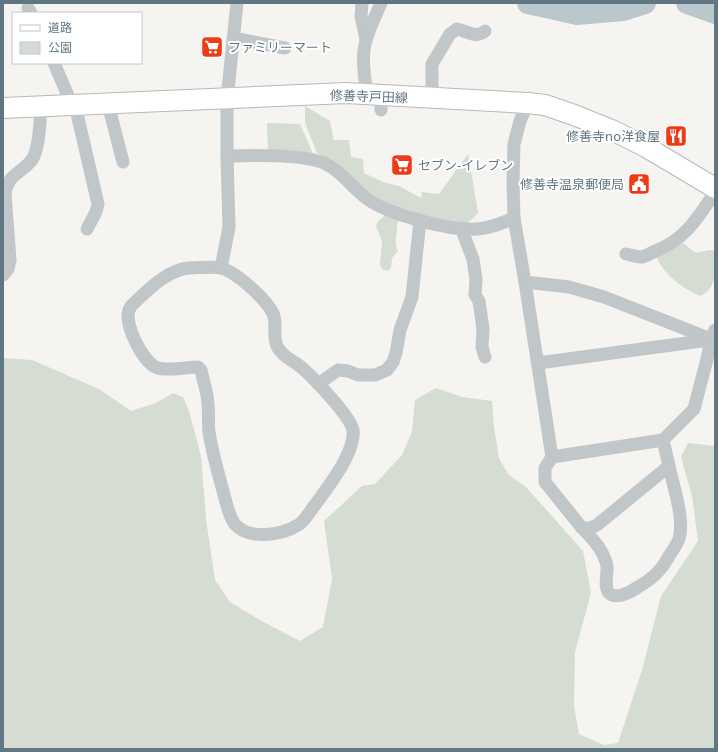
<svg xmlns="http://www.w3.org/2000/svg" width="718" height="752" viewBox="0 0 718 752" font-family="'Noto Sans','Noto Sans JP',sans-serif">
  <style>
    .green { fill: #d5dcd1 }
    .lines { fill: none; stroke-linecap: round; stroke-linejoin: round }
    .river { stroke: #bac7cb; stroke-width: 22 }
    .primary-casing { stroke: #b4b9bc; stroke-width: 22 }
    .street { stroke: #c1c6c8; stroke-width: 13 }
    .primary { stroke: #fff; stroke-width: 20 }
    .labels { text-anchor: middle; stroke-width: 4; stroke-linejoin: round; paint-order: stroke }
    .poi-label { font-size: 13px; fill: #617683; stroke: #fff; text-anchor: start }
    .street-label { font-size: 13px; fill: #617683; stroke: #fff }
  </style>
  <rect width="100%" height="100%" fill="#f5f4f0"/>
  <!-- green -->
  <g class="green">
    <polygon points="305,106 330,121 334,140 349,140 351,157 363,159 364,173 383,182 399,186 421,198 422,192 439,194 468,154 478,213 466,225 425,216 387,205 362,188 338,165 317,153 305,123"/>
    <polygon points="267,123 300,124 314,156 268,152"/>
    <path d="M387 214 400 220 397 224C398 234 393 242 398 251L392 258 391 268 388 271 382 269 380 265 382 241 376 226 379 220Z"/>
    <path d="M683 243 696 253 709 250 715 251C715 269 718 288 700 296 683 289 664 274 657 258L658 255Z"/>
    <polygon points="3,358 32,360 99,389 131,411 156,403 173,393 183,397 189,411 201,456 206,519 215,580 230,602 258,619 300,641 323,627 332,579 324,521 362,486 375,484 402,455 412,432 415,400 436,388 462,397 492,401 494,427 499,458 508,474 527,488 583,551 591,593 575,652 574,706 579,734 604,745 618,743 642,670 661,596 698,541 692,496 681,457 688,443 715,446 715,749 3,749"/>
  </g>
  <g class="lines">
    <!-- river -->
    <g class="river">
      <polyline points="528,3 577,14 623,10 645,3"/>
      <polyline points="687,3 715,13"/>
    </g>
    <!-- primary casing -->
    <g class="primary-casing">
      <polyline id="primary" points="3,108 346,93 528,103 545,105 574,115 614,131 646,147 715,188"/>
    </g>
    <!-- street -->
    <g class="street">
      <polyline points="362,3 361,16 366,39"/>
      <polyline points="28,8 31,13"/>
      <polyline points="233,38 285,48"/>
      <polyline points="54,63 72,105"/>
      <path d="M367 94C365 80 362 65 364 50 366 34 375 18 381 3"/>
      <path d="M432 98V64L450 34 457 29C467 31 476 39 485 31"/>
      <polyline points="528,103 520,121 514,144 513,181 514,218 525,282 552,457 545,468 545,482 582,528 590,528 597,525 669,466 663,440"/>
      <polyline points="108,104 123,162"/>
      <polyline points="75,105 98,204 96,212 87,229"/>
      <polyline points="381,110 381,95"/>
      <path d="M227 156C250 155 306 154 326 164 342 172 352 187 366 198 386 214 450 231 476 229 489 229 502 223 514 218"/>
      <polyline points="461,228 473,259 476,280 475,295 479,301 483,329 482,347 485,357"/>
      <path d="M626 254C631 255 637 257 642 257 645 256 650 254 653 252 684 241 698 218 715 192"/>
      <path d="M188 268C197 268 213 266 221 268 236 272 269 301 274 316 277 327 272 338 278 348 284 358 293 360 301 367 313 377 350 416 353 430 356 453 325 491 312 509 308 514 304 522 298 525 282 535 247 541 234 523 228 514 226 501 223 491 218 472 212 452 209 432 208 424 209 414 208 405 208 393 203 381 201 370L198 367C188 367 167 371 158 368 143 363 124 325 129 310 130 308 131 306 132 305 148 290 166 271 188 268Z"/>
      <polyline points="221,268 229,227 227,156 227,99 237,3"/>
      <path d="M3 275 8 269 10 260 5 194C8 174 19 175 31 161 39 152 41 118 40 107"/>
      <polyline points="525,282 569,287 604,297 711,339"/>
      <polyline points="538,363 709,340"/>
      <polyline points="318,384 338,370 348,371 358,375 375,375 387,370 393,362 396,353 400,330 412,297 420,220"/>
      <polyline points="552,457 663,440 694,409 707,359 711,339 715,330"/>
      <path d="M582 528C593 539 604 551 607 566 608 574 602 591 612 595 620 598 632 591 638 587 651 580 661 571 668 558 671 552 677 545 679 539 685 519 673 486 669 466"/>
    </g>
    <!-- primary -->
    <use href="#primary" class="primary"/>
  </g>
  <!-- icons -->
  <defs>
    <g id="supermarket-square" transform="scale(1.15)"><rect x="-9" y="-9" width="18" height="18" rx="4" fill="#ef3a16" stroke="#fff"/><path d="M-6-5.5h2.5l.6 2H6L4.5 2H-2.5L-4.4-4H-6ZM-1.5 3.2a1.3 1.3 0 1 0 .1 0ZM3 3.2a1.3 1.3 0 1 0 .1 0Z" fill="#fff"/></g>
    <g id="restaurant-square" transform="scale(1.15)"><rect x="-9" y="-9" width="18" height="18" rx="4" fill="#ef3a16" stroke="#fff"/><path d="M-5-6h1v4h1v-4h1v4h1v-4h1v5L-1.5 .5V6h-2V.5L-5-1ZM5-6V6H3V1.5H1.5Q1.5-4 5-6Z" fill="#fff"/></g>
    <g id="civic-square" transform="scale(1.15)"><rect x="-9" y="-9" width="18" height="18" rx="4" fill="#ef3a16" stroke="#fff"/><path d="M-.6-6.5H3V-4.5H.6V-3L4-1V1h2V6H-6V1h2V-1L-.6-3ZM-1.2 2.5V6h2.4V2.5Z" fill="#fff"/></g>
  </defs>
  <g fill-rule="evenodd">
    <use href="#supermarket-square" x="212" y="47"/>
    <use href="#restaurant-square" x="676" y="136"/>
    <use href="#supermarket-square" x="402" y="165"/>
    <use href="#civic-square" x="639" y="184"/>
  </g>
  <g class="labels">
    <!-- poi labels -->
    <g class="poi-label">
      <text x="228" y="52">ファミリーマート</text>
      <text x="660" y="141" text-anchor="end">修善寺no洋食屋</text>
      <text x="418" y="170">セブン-イレブン</text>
      <text x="624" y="189" text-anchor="end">修善寺温泉郵便局</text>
    </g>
    <!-- street labels -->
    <g class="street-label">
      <text transform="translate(369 96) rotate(2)" y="5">修善寺戸田線</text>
    </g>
  </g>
  <!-- border -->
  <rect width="718" height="752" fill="none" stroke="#617683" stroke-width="8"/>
  <!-- legend -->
  <rect x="12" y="12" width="130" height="52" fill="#ffffff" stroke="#c0c8cd"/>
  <rect x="20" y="25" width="20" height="6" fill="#ffffff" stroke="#c0c8cd"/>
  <text x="48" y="32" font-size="12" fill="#617683">道路</text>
  <rect x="20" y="42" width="20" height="12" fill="#d5dcd1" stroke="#c0c8cd"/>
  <text x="48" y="52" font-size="12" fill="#617683">公園</text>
</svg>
